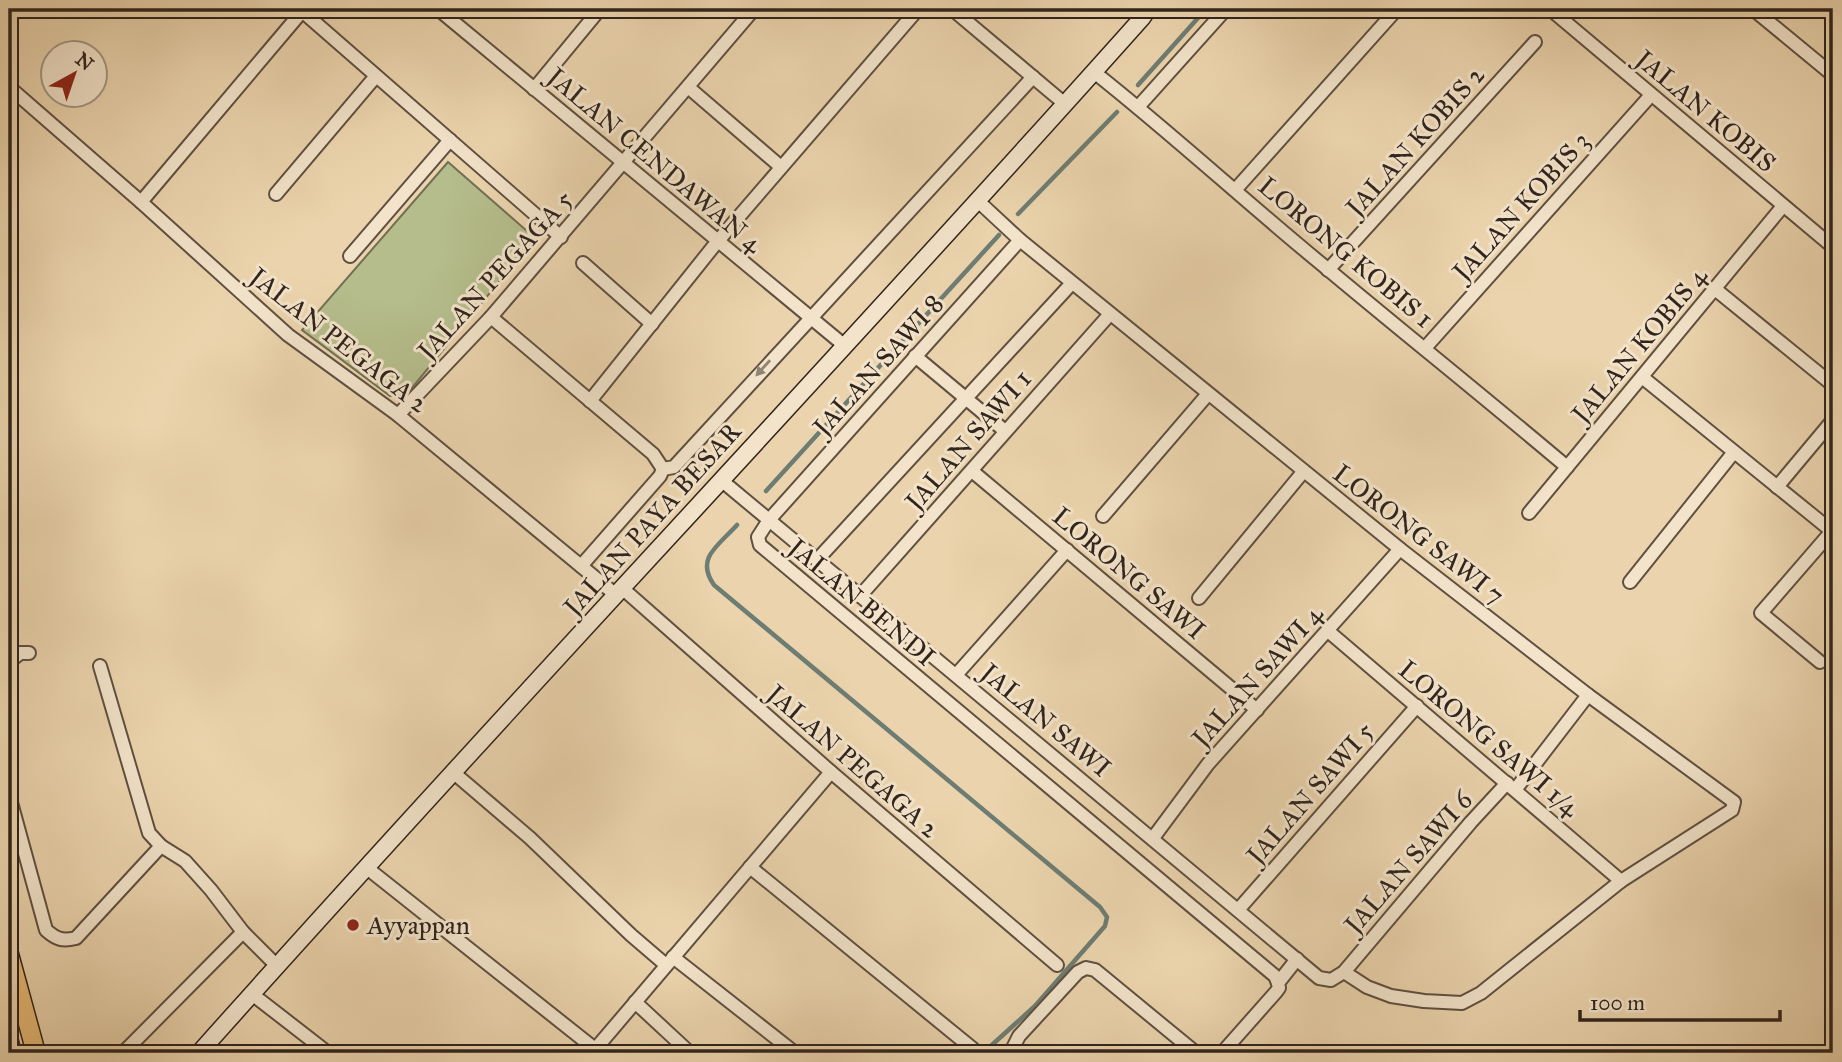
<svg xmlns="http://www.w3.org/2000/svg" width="1842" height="1062" viewBox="0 0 1842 1062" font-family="'IM FELL Great Primer',serif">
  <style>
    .green { fill: #b5bd8c; stroke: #727054; stroke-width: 2 }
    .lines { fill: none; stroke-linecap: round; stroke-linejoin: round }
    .stream { stroke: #6e7d73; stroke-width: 4.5 }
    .street-casing { stroke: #5f5041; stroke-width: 16 }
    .secondary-casing { stroke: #30241d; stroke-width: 19 }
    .primary-casing { stroke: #30241d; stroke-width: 21 }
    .street { stroke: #f2e3ca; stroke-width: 12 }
    .secondary { stroke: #f2e3ca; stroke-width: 16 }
    .primary { stroke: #e6ba76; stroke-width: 18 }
    .oneway { fill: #918474 }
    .poi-dot { fill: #8f2418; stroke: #f2e3ca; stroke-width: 2.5 }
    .labels { text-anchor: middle; stroke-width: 6; stroke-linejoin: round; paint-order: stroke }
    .street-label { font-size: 26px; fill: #30241d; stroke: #f2e3ca }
    .poi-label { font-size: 26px; fill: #30241d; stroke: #f2e3ca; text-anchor: start }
  </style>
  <rect width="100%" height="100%" fill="#ebd4ad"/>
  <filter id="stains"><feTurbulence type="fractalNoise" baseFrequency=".00286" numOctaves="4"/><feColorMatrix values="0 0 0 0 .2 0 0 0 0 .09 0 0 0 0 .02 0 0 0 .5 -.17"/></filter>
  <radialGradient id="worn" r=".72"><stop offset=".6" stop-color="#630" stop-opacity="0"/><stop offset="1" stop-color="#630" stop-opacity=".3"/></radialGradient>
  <!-- green -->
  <polygon class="green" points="448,162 535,238 407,394 390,396 302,330"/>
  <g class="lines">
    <!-- stream -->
    <g class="stream">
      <polyline points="1138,85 1206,9"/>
      <polyline points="1018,214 1117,112"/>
      <polyline points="766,491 999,235"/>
      <path d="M737 525C718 546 695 558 714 585L1100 907 1107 917 1105 926 1035 1006 983 1053"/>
    </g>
    <!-- street casing -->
    <g class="street-casing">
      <g id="street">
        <polyline points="438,9 845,346"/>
        <polyline points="952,9 1065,104"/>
        <polyline points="1550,9 1833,247"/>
        <polyline points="1753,9 1833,75"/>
        <polyline points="302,11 561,237"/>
        <path d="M1094 72C1175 136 1250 206 1330 271 1409 337 1489 401 1567 467"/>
        <polyline points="9,87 141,202 288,335 398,415 616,595"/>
        <polyline points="688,87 781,167"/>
        <polyline points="534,89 600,9"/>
        <polyline points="1138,107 1226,9"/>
        <polyline points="1236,189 1397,9"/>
        <polyline points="276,194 376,76"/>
        <polyline points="978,201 1020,240 1400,549 1588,695 1734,802 1732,810 1621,881 1481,993 1462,1003 1424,1001 1391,996 1367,987 1344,972"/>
        <polyline points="141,202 304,9"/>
        <polyline points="1020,240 769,520 758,537 760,545 1275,976 1278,983"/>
        <polyline points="350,256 450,140"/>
        <polyline points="583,263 652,324"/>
        <polyline points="1328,270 1535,42"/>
        <polyline points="1715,289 1833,385"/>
        <polyline points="491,317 653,454 663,469"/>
        <polyline points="1425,348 1651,95"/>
        <polyline points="915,356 1005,431"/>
        <polyline points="1642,377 1833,532"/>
        <polyline points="590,401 717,242 918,9"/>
        <polyline points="398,415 491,317 754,9"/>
        <polyline points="663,469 674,467 1033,77"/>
        <polyline points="972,471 1257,710"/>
        <polyline points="721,480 1319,978 1331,980 1344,972 1471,822 1507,783"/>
        <polyline points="1777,487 1833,420"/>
        <polyline points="1529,513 1783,206"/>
        <polyline points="1103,516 1208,394"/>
        <polyline points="817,560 1072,283"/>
        <polyline points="581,566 660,476 663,469"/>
        <polyline points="1630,582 1734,452"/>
        <polyline points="622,588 831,772 1057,965"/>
        <polyline points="860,596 1110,314"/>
        <polyline points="1199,598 1303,472"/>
        <polyline points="1328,631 1621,881"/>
        <polyline points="9,662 20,653 29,653"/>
        <polyline points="1820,662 1761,613 1832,531"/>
        <polyline points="100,666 149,833 161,846 185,861 211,890 243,932 277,966"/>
        <polyline points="956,675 1067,550"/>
        <polyline points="454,773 530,838 631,935 666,965"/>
        <polyline points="1515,790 1588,695"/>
        <path d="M9 795 46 930C57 940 63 941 76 938L161 846"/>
        <polyline points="1153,838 1208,764 1400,549"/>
        <polyline points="750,867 973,1049"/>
        <polyline points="367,868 595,1049"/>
        <polyline points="1238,910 1417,706"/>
        <polyline points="673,957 795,1053"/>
        <polyline points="252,994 328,1053"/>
        <polyline points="635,1002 690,1053"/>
        <polyline points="123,1053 243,932"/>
        <polyline points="592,1053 831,772"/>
        <polyline points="1014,1053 1013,1048 1019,1036 1078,972 1086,968 1095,970 1196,1053"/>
        <polyline points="1222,1053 1276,992 1279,988 1278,983 1297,959"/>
      </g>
    </g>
    <!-- secondary casing -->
    <g class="secondary-casing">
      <path id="secondary" d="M199 1053C509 705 831 367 1142 18L1148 9"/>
    </g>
    <!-- primary casing -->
    <g class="primary-casing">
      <g id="primary">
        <polyline points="9,954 36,1053"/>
        <polyline points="9,1042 12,1053"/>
      </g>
    </g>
    <!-- street -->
    <use href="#street" class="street"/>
    <!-- secondary -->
    <use href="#secondary" class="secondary"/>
    <!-- primary -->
    <use href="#primary" class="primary"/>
  </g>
  <!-- one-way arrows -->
  <defs><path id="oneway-solid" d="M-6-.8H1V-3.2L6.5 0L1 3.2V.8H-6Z" transform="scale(1.75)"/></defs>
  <use class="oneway" href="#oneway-solid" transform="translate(763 368) rotate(132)"/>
  <!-- markers -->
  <circle class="poi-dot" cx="353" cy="925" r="7"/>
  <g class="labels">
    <!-- street labels -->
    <g class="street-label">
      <text transform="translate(1706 111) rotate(40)" y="9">JALAN KOBIS</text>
      <text transform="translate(1415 141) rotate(-48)" y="9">JALAN KOBIS 2</text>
      <text transform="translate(655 160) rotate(40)" y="9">JALAN CENDAWAN 4</text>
      <text transform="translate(1521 206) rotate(-48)" y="9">JALAN KOBIS 3</text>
      <text transform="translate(1346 252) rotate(40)" y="9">LORONG KOBIS 1</text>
      <text transform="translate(495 275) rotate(-48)" y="9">JALAN PEGAGA 5</text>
      <text transform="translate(339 340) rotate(38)" y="9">JALAN PEGAGA 2</text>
      <text transform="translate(1639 345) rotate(-50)" y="9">JALAN KOBIS 4</text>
      <text transform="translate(878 365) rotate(-48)" y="9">JALAN SAWI 8</text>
      <text transform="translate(968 440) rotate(-49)" y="9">JALAN SAWI 1</text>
      <text transform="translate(652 519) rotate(-48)" y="9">JALAN PAYA BESAR</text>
      <text transform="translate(1419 534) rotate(38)" y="9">LORONG SAWI 7</text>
      <text transform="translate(1129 573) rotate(40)" y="9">LORONG SAWI</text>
      <text transform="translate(862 602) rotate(40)" y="9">JALAN BENDI</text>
      <text transform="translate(1257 676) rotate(-48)" y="9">JALAN SAWI 4</text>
      <text transform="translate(1046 720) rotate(40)" y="9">JALAN SAWI</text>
      <text transform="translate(1489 738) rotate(40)" y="9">LORONG SAWI 1/4</text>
      <text transform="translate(853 761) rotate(41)" y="9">JALAN PEGAGA 2</text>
      <text transform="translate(1310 793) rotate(-49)" y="9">JALAN SAWI 5</text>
      <text transform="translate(1408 862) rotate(-49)" y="9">JALAN SAWI 6</text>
    </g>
    <!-- poi labels -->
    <g class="poi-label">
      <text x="367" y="934">Ayyappan</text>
    </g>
  </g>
  <!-- margin -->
  <rect width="1842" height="1062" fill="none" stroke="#ebd4ad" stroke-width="35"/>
  <rect x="10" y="10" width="1821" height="1041" fill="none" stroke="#30241d" stroke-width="3.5"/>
  <rect x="18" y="18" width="1807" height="1027" fill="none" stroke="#30241d" stroke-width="2"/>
  <!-- north arrow -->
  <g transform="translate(74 74) rotate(40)"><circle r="33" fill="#f2e3ca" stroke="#a49785" stroke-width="2"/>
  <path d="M0-5L12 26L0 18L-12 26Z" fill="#8f2418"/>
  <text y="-10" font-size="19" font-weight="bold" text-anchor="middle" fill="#30241d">N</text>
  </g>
  <!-- scale -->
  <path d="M1580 1010v10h200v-10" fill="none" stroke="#30241d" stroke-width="3.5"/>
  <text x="1590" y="1010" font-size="21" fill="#30241d" stroke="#f2e3ca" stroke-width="5" paint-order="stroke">100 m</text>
  <rect width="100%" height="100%" filter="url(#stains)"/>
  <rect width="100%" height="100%" fill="url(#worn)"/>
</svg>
